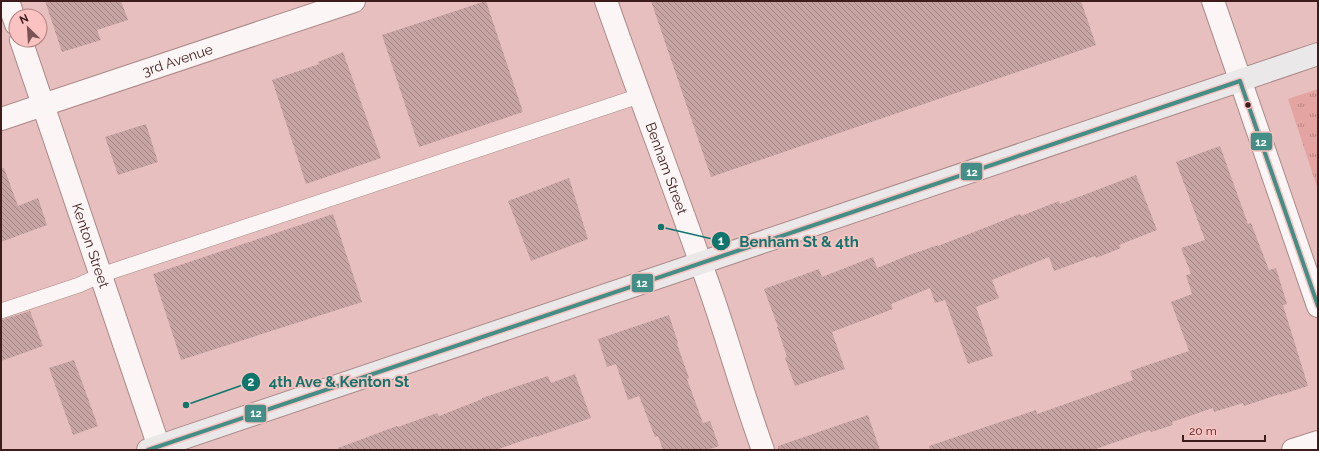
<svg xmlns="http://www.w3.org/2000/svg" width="1319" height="451" viewBox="0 0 1319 451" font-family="Raleway,sans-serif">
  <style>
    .grass { fill: url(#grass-tufts) }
    .building { fill: url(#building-back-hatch) }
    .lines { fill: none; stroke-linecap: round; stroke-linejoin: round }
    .lane-casing { stroke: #aa8988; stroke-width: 16 }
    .street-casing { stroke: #aa8988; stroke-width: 24 }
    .secondary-casing { stroke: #aa8988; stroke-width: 24 }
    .lane { stroke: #fbf5f5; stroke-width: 15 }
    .street { stroke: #fbf5f5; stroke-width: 22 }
    .secondary { stroke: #eae8e8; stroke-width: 22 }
    .bus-1-casing { stroke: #fac2c0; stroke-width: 7 }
    .bus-1 { stroke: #438e86; stroke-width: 4 }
    .bus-dot { fill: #3e1c1c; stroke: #fac2c0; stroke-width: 1.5 }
    .labels { text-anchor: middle; stroke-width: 3.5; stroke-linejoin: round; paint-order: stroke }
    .street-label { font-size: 14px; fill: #3e1c1c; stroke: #fac2c0 }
    .leader { fill: none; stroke: #0f766e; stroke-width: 1.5 }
    .callout-dot { fill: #0f766e; stroke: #fac2c0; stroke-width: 1.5 }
    .mark-label { font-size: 12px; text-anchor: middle; font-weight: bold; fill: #fff }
    .callout-label { font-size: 15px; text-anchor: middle; font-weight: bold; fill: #0f766e; stroke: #fac2c0; stroke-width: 3.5; stroke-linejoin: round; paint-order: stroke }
    .line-badge { stroke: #fac2c0; stroke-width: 1.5 }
    .badge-label { font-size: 11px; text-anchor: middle; font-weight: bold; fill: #fff }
  </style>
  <defs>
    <pattern id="grass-tufts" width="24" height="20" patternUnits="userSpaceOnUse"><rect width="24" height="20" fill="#e3a4a2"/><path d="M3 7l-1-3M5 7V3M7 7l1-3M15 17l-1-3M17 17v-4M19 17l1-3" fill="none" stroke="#b98583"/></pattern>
    <pattern id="building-back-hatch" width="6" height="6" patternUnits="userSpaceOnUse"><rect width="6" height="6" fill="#c6a4a3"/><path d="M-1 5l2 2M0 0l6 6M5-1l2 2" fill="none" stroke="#a28584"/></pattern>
  </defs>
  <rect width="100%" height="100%" fill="#e7bfbe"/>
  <!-- grass -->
  <polygon class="grass" points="1318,89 1318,190 1288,99"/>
  <!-- building -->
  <g class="building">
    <polygon points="45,1 121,1 128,20 97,30 101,40 62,52"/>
    <polygon points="486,1 523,112 419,147 382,35"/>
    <polygon points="651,1 1081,1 1096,45 711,177"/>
    <polygon points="343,52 381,158 306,184 272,80 319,64 318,62"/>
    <polygon points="146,124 158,162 118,175 105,137"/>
    <polygon points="1220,146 1248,224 1251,223 1269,270 1276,268 1287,304 1283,305 1308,386 1280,395 1280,394 1244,406 1243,403 1214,412 1213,408 1172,422 1173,425 1151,432 1150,430 1093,450 930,450 929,446 1036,410 1037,414 1133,380 1130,371 1189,351 1171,302 1192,294 1186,275 1191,274 1181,248 1205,240 1176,162"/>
    <polygon points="1,168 4,168 18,206 38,198 47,225 1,242"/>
    <polygon points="1136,175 1157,230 1119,245 1121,248 1096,258 1095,256 1054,271 1049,257 992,280 999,298 976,307 993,356 968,364 945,300 935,303 930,288 891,304 893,309 832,332 845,369 795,386 785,358 787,357 777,327 778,327 764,289 819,269 822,277 873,257 877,268 909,255 938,245 938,246 1020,214 1021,216 1059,201 1060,204"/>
    <polygon points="569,178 588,239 531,261 508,201"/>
    <polygon points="333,214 362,302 181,360 153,274"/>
    <polygon points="30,311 43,346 1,361 1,320"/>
    <polygon points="669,315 678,343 677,344 689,378 687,379 703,423 710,421 719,446 707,450 663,450 658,436 655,437 639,396 628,400 616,364 607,367 598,339"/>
    <polygon points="74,360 98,426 73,435 49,368"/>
    <polygon points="575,374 591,418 536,437 536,436 496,450 339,450 338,448 397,426 398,427 437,413 439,416 482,399 482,398 548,376 551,383"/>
    <polygon points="868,415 880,450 778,450 778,446"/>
  </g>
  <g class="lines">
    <!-- lane casing -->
    <g class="lane-casing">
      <polyline id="lane" points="1,311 79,285 101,275 639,96"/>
    </g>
    <!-- street casing -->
    <g class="street-casing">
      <g id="street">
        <polyline points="8,1 16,24"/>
        <path id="s1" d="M606 1C640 98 677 195 711 292 729 344 744 398 763 450"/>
        <polyline points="1213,1 1318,306"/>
        <path id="s2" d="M21 40 160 450"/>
        <path id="s3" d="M1 119 354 1"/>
        <polyline points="1293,450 1318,442"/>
      </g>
    </g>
    <!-- secondary casing -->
    <g class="secondary-casing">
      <polyline id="secondary" points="148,450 1318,54"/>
    </g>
    <!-- lane -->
    <use href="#lane" class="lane"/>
    <!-- street -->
    <use href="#street" class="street"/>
    <!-- secondary -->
    <use href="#secondary" class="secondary"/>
    <!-- bus-1 casing -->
    <g class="bus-1-casing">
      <polyline id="bus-1" points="148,450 1240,81 1318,306"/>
    </g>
    <!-- bus-1 -->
    <use href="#bus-1" class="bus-1"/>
  </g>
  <!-- markers -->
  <circle class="bus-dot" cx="1248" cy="105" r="3.5"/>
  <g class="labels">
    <!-- street labels -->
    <g class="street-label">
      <text dy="5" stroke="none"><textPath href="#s3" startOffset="186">3rd Avenue</textPath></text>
      <text dy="5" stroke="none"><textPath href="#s1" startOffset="178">Benham Street</textPath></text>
      <text dy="5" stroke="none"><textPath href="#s2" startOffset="217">Kenton Street</textPath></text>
    </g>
  </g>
  <!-- callouts -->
  <path class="leader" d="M661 227L721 241M186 405L251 382"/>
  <g class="callout-dot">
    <circle cx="661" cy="227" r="4"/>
    <circle cx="186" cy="405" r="4"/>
    <circle cx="721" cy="241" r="10"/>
    <circle cx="251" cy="382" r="10"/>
  </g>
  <g class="mark-label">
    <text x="721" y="245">1</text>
    <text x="251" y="386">2</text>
  </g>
  <g class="callout-label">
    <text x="799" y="247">Benham St &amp; 4th</text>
    <text x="339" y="387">4th Ave &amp; Kenton St</text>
  </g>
  <g class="line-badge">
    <rect x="1250" y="132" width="23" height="19" rx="4" fill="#438e86"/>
    <rect x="960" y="162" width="23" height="19" rx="4" fill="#438e86"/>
    <rect x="631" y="273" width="23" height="20" rx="4" fill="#438e86"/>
    <rect x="244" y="404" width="23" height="19" rx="4" fill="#438e86"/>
  </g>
  <g class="badge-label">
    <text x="1261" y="146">12</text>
    <text x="972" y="176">12</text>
    <text x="642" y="287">12</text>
    <text x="256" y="417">12</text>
  </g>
  <!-- border -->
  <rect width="1319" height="451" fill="none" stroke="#3e1c1c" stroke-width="4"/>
  <!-- north arrow -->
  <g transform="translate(28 28) rotate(335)"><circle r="19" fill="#fac2c0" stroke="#af807e"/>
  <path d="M0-3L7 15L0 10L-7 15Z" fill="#795555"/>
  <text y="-6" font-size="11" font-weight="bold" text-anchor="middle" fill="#3e1c1c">N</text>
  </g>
  <!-- scale -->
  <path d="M1183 435v6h82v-6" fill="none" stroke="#3e1c1c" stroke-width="2"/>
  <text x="1189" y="435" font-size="12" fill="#3e1c1c" stroke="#fac2c0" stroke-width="3" paint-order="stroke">20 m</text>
</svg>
